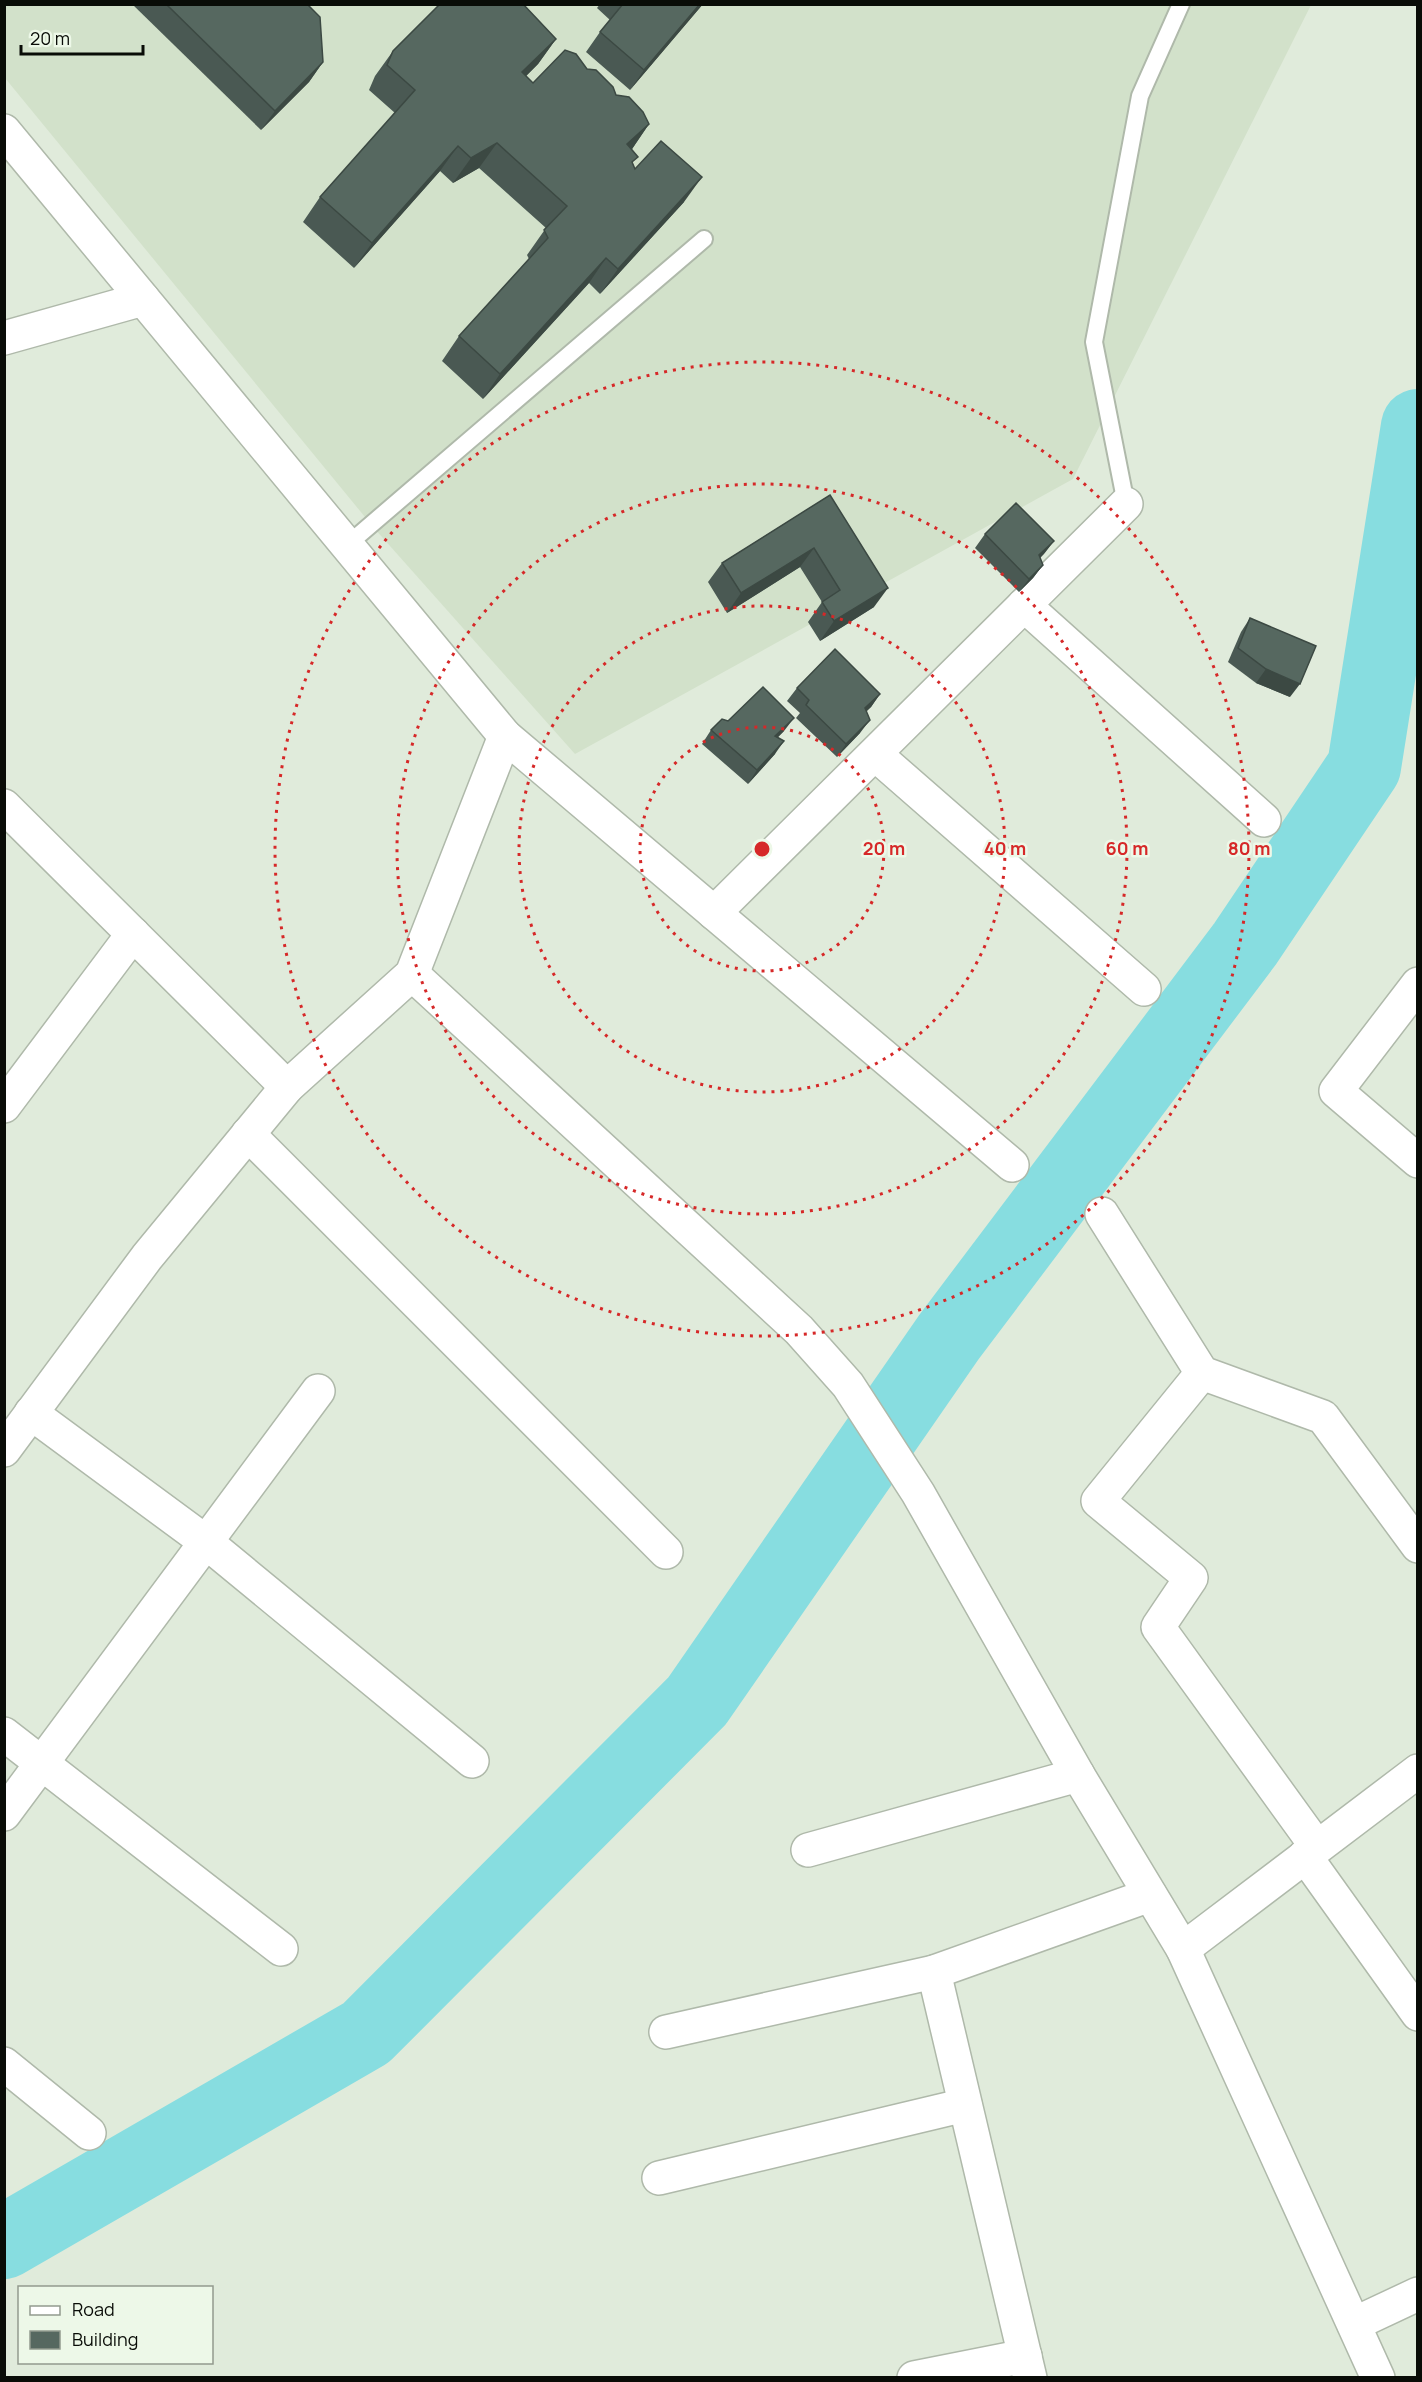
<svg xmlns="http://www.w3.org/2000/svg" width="1422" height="2382" viewBox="0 0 1422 2382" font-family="Manrope,sans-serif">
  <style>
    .built { fill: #d2e1ca }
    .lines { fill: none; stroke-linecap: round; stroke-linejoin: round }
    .river { stroke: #87dde0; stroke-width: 74 }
    .service-casing { stroke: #afb9aa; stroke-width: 20 }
    .minor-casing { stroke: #afb9aa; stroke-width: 36 }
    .service { stroke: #fff; stroke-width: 16 }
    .minor { stroke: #fff; stroke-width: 33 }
    .wall { fill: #4a5953 }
    .shaded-wall { fill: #3c4943 }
    .building { fill: #566860; stroke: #3c4943; stroke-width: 1.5 }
    .ring { fill: none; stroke: #d62828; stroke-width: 3; stroke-dasharray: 3 6 }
    .centre { fill: #d62828; stroke: #edf8e8; stroke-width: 3 }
    .ring-label { font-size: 18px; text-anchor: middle; font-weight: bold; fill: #d62828; stroke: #edf8e8; stroke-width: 5; stroke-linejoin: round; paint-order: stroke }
  </style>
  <rect width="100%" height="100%" fill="#e0ebdb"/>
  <!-- built -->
  <polygon class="built" points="4,5 1311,5 1073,479 575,754 374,528 5,78"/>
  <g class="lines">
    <!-- river -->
    <polyline class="river" points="4,2242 366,2033 697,1701 949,1337 1245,944 1364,767 1418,426"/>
    <!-- service casing -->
    <g class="service-casing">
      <g id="service">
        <polyline points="1126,504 1094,342 1140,96 1181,4"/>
        <polyline points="346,546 704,239"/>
      </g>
    </g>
    <!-- minor casing -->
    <g class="minor-casing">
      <g id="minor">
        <polyline points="4,131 505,736 1012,1165"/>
        <polyline points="4,338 143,299"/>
        <polyline points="1024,605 1264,820"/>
        <polyline points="875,754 1144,989"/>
        <polyline points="4,806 287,1087"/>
        <polyline points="714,913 1126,504"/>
        <polyline points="412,974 799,1330 848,1385 918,1493 1078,1775 1183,1949 1378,2378"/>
        <polyline points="1418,984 1336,1091 1418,1161"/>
        <polyline points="4,1106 133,934"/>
        <polyline points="248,1134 666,1552"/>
        <polyline points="1102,1214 1202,1373 1323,1417 1418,1546"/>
        <polyline points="1202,1373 1098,1501 1191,1578 1158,1627 1317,1847"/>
        <polyline points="31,1413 206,1542 472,1761"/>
        <polyline points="4,1450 147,1257 287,1087 412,974 505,736"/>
        <polyline points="4,1734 281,1949"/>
        <polyline points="4,1814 318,1391"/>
        <polyline points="808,1850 1078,1775"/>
        <polyline points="1305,1856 1418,2014"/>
        <polyline points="1183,1949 1418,1771"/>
        <polyline points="934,1972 1030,2378"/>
        <polyline points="666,2032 934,1972 1150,1895"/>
        <polyline points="4,2064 89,2133"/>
        <polyline points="659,2178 965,2105"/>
        <polyline points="1354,2324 1418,2294"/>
        <polyline points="914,2378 1025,2356"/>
      </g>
    </g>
    <!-- service -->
    <use href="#service" class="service"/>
    <!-- minor -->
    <use href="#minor" class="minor"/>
  </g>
  <!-- wall -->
  <g class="wall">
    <polygon points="132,4 307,4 323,62 309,82 261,130"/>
    <polygon points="600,4 703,4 630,90 586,52 600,32 610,20 597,8"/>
    <polygon points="556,39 538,64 526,76 533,83 587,69 649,124 632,149 633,164 635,169 684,202 600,294 589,283 483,399 442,361 459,336 529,259 527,255 546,228 479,168 453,183 440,171 354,268 303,222 320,197 395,113 369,90 375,76 393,51"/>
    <polygon points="830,495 874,607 820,641 808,622 822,602 800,567 727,613 708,582 722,563"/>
    <polygon points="985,534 1054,541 1040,558 1043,565 1033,578 1019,592 975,548"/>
    <polygon points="1250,618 1290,697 1256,683 1228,662 1241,632"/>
    <polygon points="797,688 880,694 871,707 866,711 860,733 837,757 796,718 800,713 787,701"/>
    <polygon points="728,721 784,731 778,737 775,754 748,784 702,744 711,730"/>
  </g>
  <!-- shaded-wall -->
  <g class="shaded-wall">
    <polygon points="700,4 703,4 630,90 644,70"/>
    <polygon points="556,39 538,64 505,97 522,72"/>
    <polygon points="323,62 309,82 261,130 275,111"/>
    <polygon points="649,124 632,149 627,144"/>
    <polygon points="497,143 479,168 453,183 471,158"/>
    <polygon points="458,146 440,171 354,268 372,243"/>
    <polygon points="702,177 684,202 600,294 618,269"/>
    <polygon points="606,258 589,283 483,399 500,374"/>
    <polygon points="1054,541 1044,554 1030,568 1039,555"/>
    <polygon points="814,548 800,567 727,613 741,593"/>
    <polygon points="1043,565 1033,578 1019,592 1029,579"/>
    <polygon points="888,588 874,607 820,641 834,621"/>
    <polygon points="1266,669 1300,684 1290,697 1256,683"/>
    <polygon points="880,694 871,707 856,722 865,708"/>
    <polygon points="794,718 784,731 766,749 775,736"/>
    <polygon points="870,720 860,733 837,757 846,744"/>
    <polygon points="784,741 775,754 748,784 757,770"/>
  </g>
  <!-- building -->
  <g class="building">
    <polygon points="166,4 307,4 320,17 323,62 275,111"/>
    <polygon points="440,4 523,4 556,39 522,72 533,83 565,50 576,54 587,69 596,70 613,87 616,95 629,97 643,112 649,124 627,144 638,157 632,162 635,169 661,141 702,177 618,269 606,258 500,374 459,336 548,238 544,230 567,206 497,143 471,158 458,146 372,243 320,197 415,90 387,65 393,51"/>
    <polygon points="623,4 700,4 644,70 600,32"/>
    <polygon points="830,495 888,588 834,621 822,602 840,590 814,548 741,593 722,563"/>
    <polygon points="1016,503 1054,541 1039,555 1043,565 1029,579 985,534"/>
    <polygon points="1250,618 1316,646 1300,684 1266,669 1238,648"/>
    <polygon points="835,649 880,694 865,708 870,720 846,744 806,705 809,700 797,688"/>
    <polygon points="763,687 794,718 775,736 784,741 757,770 711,730 722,719 728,721"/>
  </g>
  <!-- distance rings -->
  <g class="ring">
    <circle cx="762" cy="849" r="122"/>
    <circle cx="762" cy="849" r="243"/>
    <circle cx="762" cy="849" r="365"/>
    <circle cx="762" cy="849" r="487"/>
  </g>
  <circle cx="762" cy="849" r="9" class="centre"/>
  <g class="ring-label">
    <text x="884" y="855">20 m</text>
    <text x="1005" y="855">40 m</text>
    <text x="1127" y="855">60 m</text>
    <text x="1249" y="855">80 m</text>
  </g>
  <!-- border -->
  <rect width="1422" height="2382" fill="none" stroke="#090c07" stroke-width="12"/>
  <!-- legend -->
  <rect x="18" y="2286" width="195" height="78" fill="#edf8e8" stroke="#929a8e" stroke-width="1.5"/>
  <rect x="30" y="2306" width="30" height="9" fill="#ffffff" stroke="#929a8e" stroke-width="1.5"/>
  <text x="72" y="2316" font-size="18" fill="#090c07">Road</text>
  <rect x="30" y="2331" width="30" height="18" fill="#566860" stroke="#929a8e" stroke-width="1.5"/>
  <text x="72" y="2346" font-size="18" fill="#090c07">Building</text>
  <!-- scale -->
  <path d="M21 45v9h122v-9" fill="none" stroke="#090c07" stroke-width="3"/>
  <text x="30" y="45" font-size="18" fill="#090c07" stroke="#edf8e8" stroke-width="4.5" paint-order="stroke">20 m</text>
</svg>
